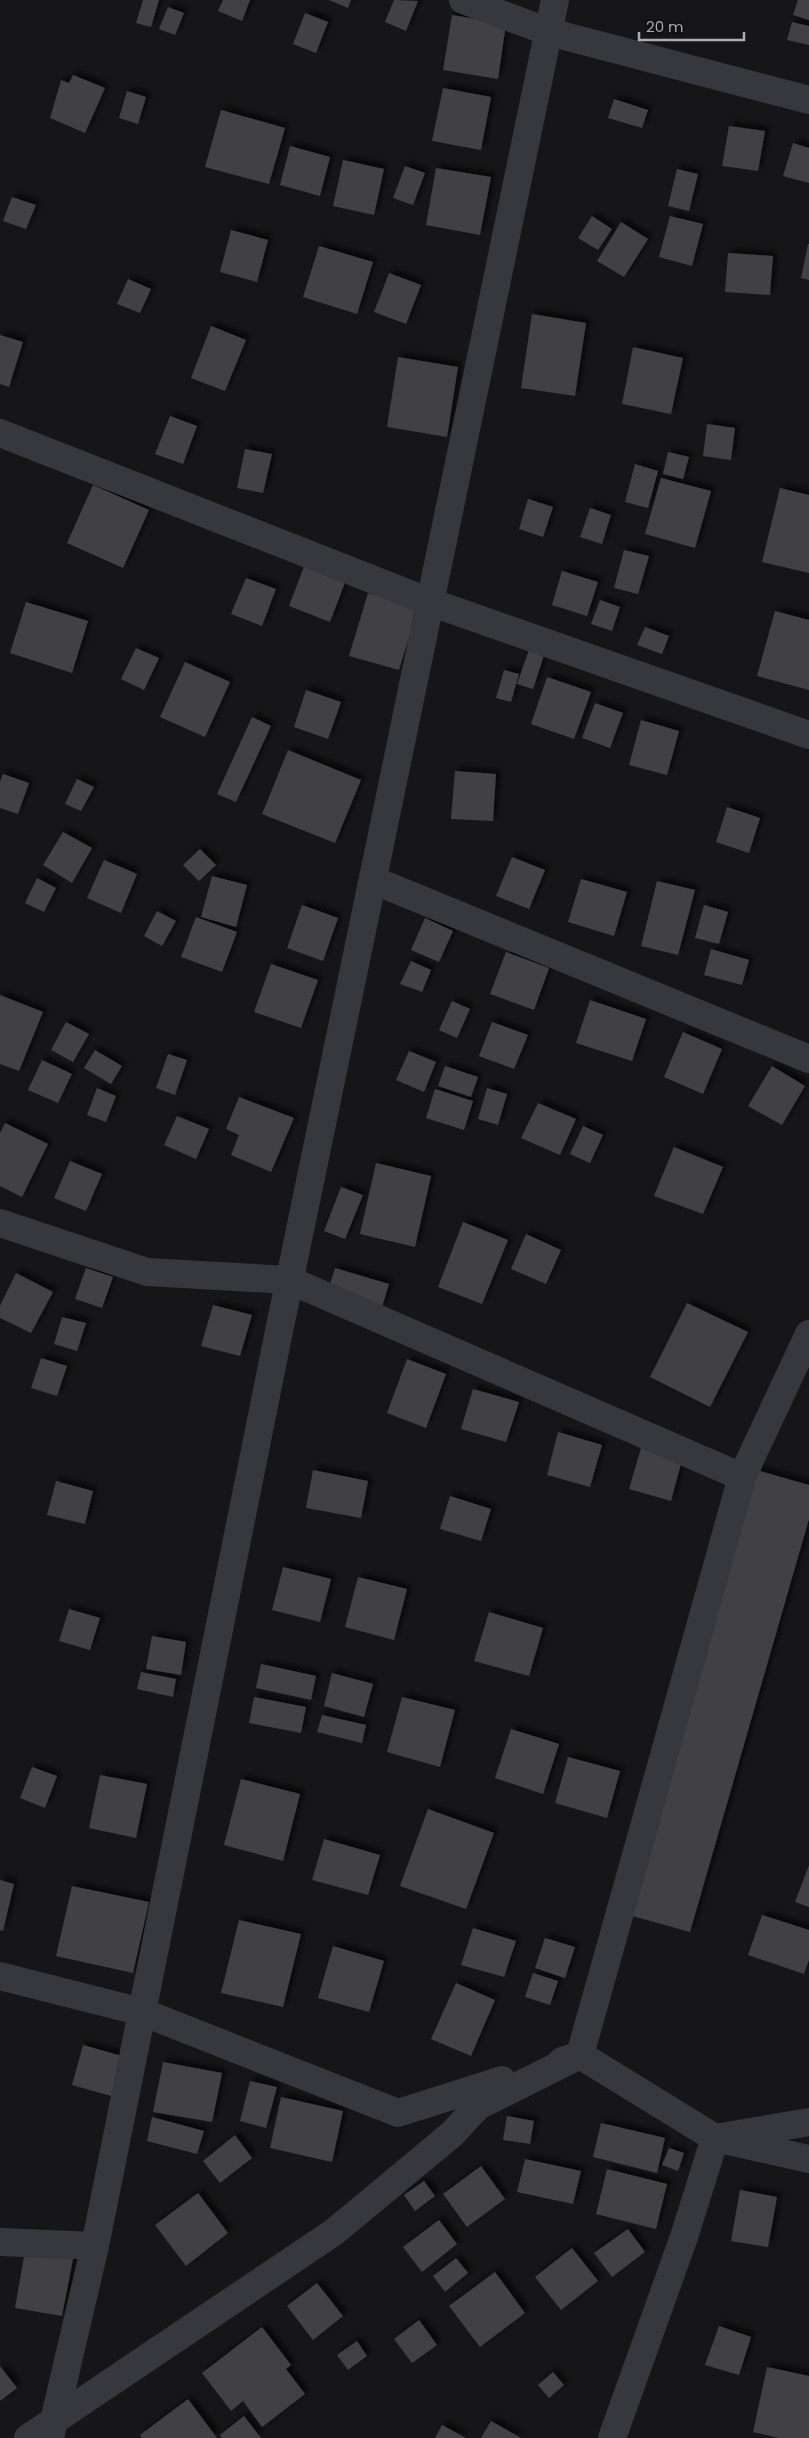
<svg xmlns="http://www.w3.org/2000/svg" width="809" height="2438" viewBox="0 0 809 2438" font-family="Poppins,sans-serif">
  <style>
    .building { fill: #404145; filter: url(#shadow) }
    .lines { fill: none; stroke-linecap: round; stroke-linejoin: round }
    .street { stroke: #37383d; stroke-width: 28 }
  </style>
  <defs>
    <filter id="shadow"><feDropShadow dx="4.5" dy="-4.5" stdDeviation="2.5" flood-color="#0009"/></filter>
  </defs>
  <rect width="100%" height="100%" fill="#161618"/>
  <!-- building -->
  <g class="building">
    <polygon points="143,0 159,0 151,27 136,23"/>
    <polygon points="223,0 250,0 242,21 218,11"/>
    <polygon points="329,0 351,0 348,8"/>
    <polygon points="394,0 418,1 406,31 385,22"/>
    <polygon points="798,0 809,0 809,20 793,15"/>
    <polygon points="168,7 184,13 175,35 159,29"/>
    <polygon points="305,13 328,22 316,53 293,44"/>
    <polygon points="452,15 506,24 498,79 443,70"/>
    <polygon points="792,22 809,26 809,45 787,40"/>
    <polygon points="73,75 105,88 85,133 50,118 61,80 69,83"/>
    <polygon points="443,88 491,97 481,150 432,141"/>
    <polygon points="127,91 146,97 138,124 119,118"/>
    <polygon points="614,99 648,110 642,128 608,118"/>
    <polygon points="221,110 285,128 269,184 205,167"/>
    <polygon points="729,126 765,131 758,171 722,166"/>
    <polygon points="793,143 809,148 809,183 783,176"/>
    <polygon points="290,146 330,157 320,196 280,185"/>
    <polygon points="343,160 384,169 374,215 333,206"/>
    <polygon points="405,166 425,173 413,205 393,198"/>
    <polygon points="436,168 491,177 480,235 426,225"/>
    <polygon points="677,169 698,174 689,211 668,206"/>
    <polygon points="12,197 36,205 26,229 3,221"/>
    <polygon points="592,216 612,229 598,250 578,238"/>
    <polygon points="670,216 703,224 692,266 659,257"/>
    <polygon points="621,222 648,239 624,277 597,261"/>
    <polygon points="231,230 268,240 257,282 220,272"/>
    <polygon points="808,244 809,244 809,280 801,278"/>
    <polygon points="319,246 373,262 357,314 303,297"/>
    <polygon points="728,253 773,256 770,295 725,292"/>
    <polygon points="389,273 421,285 406,324 374,312"/>
    <polygon points="128,279 151,289 140,313 117,304"/>
    <polygon points="532,314 586,323 575,396 521,388"/>
    <polygon points="211,326 246,340 225,391 191,378"/>
    <polygon points="0,335 23,342 9,387 0,384"/>
    <polygon points="633,347 683,358 671,414 622,404"/>
    <polygon points="398,357 458,367 447,437 387,427"/>
    <polygon points="170,416 197,426 183,464 155,454"/>
    <polygon points="707,424 735,428 731,460 703,456"/>
    <polygon points="245,449 272,454 263,493 237,488"/>
    <polygon points="668,452 689,457 683,479 663,474"/>
    <polygon points="635,464 658,471 648,508 625,502"/>
    <polygon points="661,478 711,491 695,548 645,534"/>
    <polygon points="93,485 149,510 123,568 67,543"/>
    <polygon points="780,488 809,495 809,573 762,562"/>
    <polygon points="528,499 553,507 543,537 519,529"/>
    <polygon points="590,508 611,515 602,544 580,537"/>
    <polygon points="624,550 649,556 638,594 614,588"/>
    <polygon points="308,556 349,572 330,622 289,606"/>
    <polygon points="562,571 598,582 587,616 552,605"/>
    <polygon points="246,578 276,589 262,626 231,614"/>
    <polygon points="368,593 418,607 399,670 349,656"/>
    <polygon points="600,600 620,607 612,631 591,624"/>
    <polygon points="26,602 88,621 72,673 10,653"/>
    <polygon points="775,611 809,620 809,690 757,676"/>
    <polygon points="645,627 669,636 662,654 637,645"/>
    <polygon points="530,647 545,652 533,689 517,684"/>
    <polygon points="136,648 159,658 144,690 121,679"/>
    <polygon points="185,662 230,682 205,737 160,717"/>
    <polygon points="504,670 519,674 511,702 496,698"/>
    <polygon points="547,677 591,692 574,739 531,724"/>
    <polygon points="306,690 341,702 328,739 294,727"/>
    <polygon points="595,703 623,713 610,748 582,738"/>
    <polygon points="252,717 271,726 236,802 217,794"/>
    <polygon points="641,720 679,731 667,775 629,765"/>
    <polygon points="288,750 361,780 335,843 262,814"/>
    <polygon points="455,771 496,774 493,821 451,819"/>
    <polygon points="3,774 29,783 18,814 0,808 0,782"/>
    <polygon points="77,779 94,787 81,811 65,804"/>
    <polygon points="727,807 760,818 749,853 716,842"/>
    <polygon points="63,832 92,848 72,883 43,865"/>
    <polygon points="200,849 216,865 199,881 183,865"/>
    <polygon points="512,857 545,870 529,909 496,896"/>
    <polygon points="104,860 137,874 121,913 87,898"/>
    <polygon points="212,876 247,885 236,927 201,917"/>
    <polygon points="37,878 56,888 44,912 25,903"/>
    <polygon points="581,879 627,892 614,936 568,922"/>
    <polygon points="657,881 695,890 678,955 641,946"/>
    <polygon points="302,905 338,918 323,961 287,948"/>
    <polygon points="704,905 728,912 719,944 695,938"/>
    <polygon points="157,911 176,921 162,946 144,936"/>
    <polygon points="196,917 237,932 222,972 181,957"/>
    <polygon points="425,918 453,931 439,962 411,950"/>
    <polygon points="711,949 749,960 742,985 704,975"/>
    <polygon points="506,952 549,968 534,1010 490,994"/>
    <polygon points="411,961 431,970 422,992 400,984"/>
    <polygon points="271,964 318,980 301,1028 254,1012"/>
    <polygon points="0,995 43,1012 19,1071 0,1064"/>
    <polygon points="590,1000 646,1019 632,1061 576,1043"/>
    <polygon points="452,1001 470,1009 457,1038 439,1030"/>
    <polygon points="66,1022 89,1034 73,1062 51,1050"/>
    <polygon points="492,1022 528,1035 514,1069 479,1056"/>
    <polygon points="683,1032 722,1049 703,1094 664,1077"/>
    <polygon points="95,1050 122,1066 111,1084 84,1068"/>
    <polygon points="409,1051 436,1062 424,1092 396,1080"/>
    <polygon points="168,1054 187,1060 175,1095 156,1088"/>
    <polygon points="42,1060 72,1074 58,1103 28,1090"/>
    <polygon points="445,1066 478,1077 471,1097 438,1086"/>
    <polygon points="772,1066 805,1086 782,1125 748,1106"/>
    <polygon points="97,1088 116,1096 106,1122 87,1115"/>
    <polygon points="487,1088 507,1094 498,1125 478,1119"/>
    <polygon points="435,1089 473,1101 464,1130 426,1118"/>
    <polygon points="239,1097 294,1118 271,1172 231,1155 239,1135 226,1129"/>
    <polygon points="538,1103 576,1119 560,1155 521,1138"/>
    <polygon points="177,1116 209,1129 196,1159 164,1145"/>
    <polygon points="5,1123 48,1144 22,1197 0,1186 0,1133"/>
    <polygon points="583,1126 603,1135 590,1163 570,1154"/>
    <polygon points="674,1147 723,1167 703,1214 654,1196"/>
    <polygon points="70,1161 102,1174 86,1211 54,1198"/>
    <polygon points="376,1163 431,1176 415,1247 360,1234"/>
    <polygon points="341,1187 363,1195 345,1239 324,1231"/>
    <polygon points="463,1222 508,1240 482,1304 438,1287"/>
    <polygon points="526,1234 561,1250 546,1284 511,1269"/>
    <polygon points="86,1268 113,1277 102,1308 75,1299"/>
    <polygon points="335,1268 389,1284 382,1307 328,1291"/>
    <polygon points="16,1273 53,1292 31,1333 0,1318 0,1306"/>
    <polygon points="687,1303 748,1332 710,1407 650,1377"/>
    <polygon points="213,1305 252,1315 240,1356 201,1346"/>
    <polygon points="62,1317 86,1323 77,1351 54,1344"/>
    <polygon points="41,1358 67,1366 57,1396 31,1388"/>
    <polygon points="407,1359 446,1374 426,1428 387,1413"/>
    <polygon points="473,1389 519,1402 506,1442 461,1429"/>
    <polygon points="558,1432 602,1445 590,1487 547,1475"/>
    <polygon points="641,1448 682,1460 671,1501 629,1489"/>
    <polygon points="753,1469 809,1485 809,1519 690,1932 625,1914"/>
    <polygon points="313,1470 368,1481 361,1518 306,1508"/>
    <polygon points="56,1481 93,1491 85,1524 47,1515"/>
    <polygon points="450,1496 491,1509 481,1541 440,1529"/>
    <polygon points="283,1567 331,1579 320,1622 272,1610"/>
    <polygon points="358,1577 407,1589 394,1640 345,1627"/>
    <polygon points="69,1609 100,1618 90,1650 59,1641"/>
    <polygon points="489,1612 543,1628 529,1676 474,1661"/>
    <polygon points="152,1636 186,1642 181,1675 146,1669"/>
    <polygon points="261,1664 316,1676 311,1700 256,1688"/>
    <polygon points="141,1672 176,1679 173,1697 137,1689"/>
    <polygon points="332,1673 373,1684 364,1717 324,1706"/>
    <polygon points="254,1697 306,1707 301,1733 249,1723"/>
    <polygon points="402,1697 455,1710 440,1767 387,1752"/>
    <polygon points="322,1715 366,1725 362,1743 317,1732"/>
    <polygon points="511,1729 559,1744 543,1794 495,1778"/>
    <polygon points="568,1757 620,1771 607,1818 555,1803"/>
    <polygon points="32,1767 57,1776 45,1808 20,1798"/>
    <polygon points="100,1775 147,1784 136,1838 89,1828"/>
    <polygon points="241,1779 300,1794 283,1861 224,1845"/>
    <polygon points="428,1809 494,1833 466,1909 400,1886"/>
    <polygon points="324,1839 380,1855 368,1895 312,1880"/>
    <polygon points="809,1865 809,1907 795,1902"/>
    <polygon points="0,1880 14,1884 3,1931 0,1930"/>
    <polygon points="72,1886 149,1902 133,1973 56,1956"/>
    <polygon points="762,1915 809,1930 809,1960 804,1974 748,1955"/>
    <polygon points="239,1920 301,1934 283,2007 221,1993"/>
    <polygon points="473,1928 516,1941 504,1977 461,1965"/>
    <polygon points="545,1938 575,1947 565,1978 535,1968"/>
    <polygon points="333,1946 384,1961 369,2012 318,1998"/>
    <polygon points="533,1973 558,1981 550,2005 525,1997"/>
    <polygon points="456,1983 495,2000 471,2056 431,2039"/>
    <polygon points="83,2045 122,2056 111,2096 72,2085"/>
    <polygon points="163,2062 222,2073 212,2122 153,2112"/>
    <polygon points="250,2081 277,2087 266,2128 240,2121"/>
    <polygon points="281,2097 343,2111 332,2162 270,2148"/>
    <polygon points="507,2116 534,2121 530,2144 503,2140"/>
    <polygon points="152,2117 204,2131 197,2154 147,2141"/>
    <polygon points="601,2123 665,2138 657,2173 593,2157"/>
    <polygon points="235,2135 252,2158 220,2183 203,2161"/>
    <polygon points="669,2148 684,2153 678,2171 662,2165"/>
    <polygon points="525,2159 581,2171 573,2204 517,2192"/>
    <polygon points="481,2166 505,2199 467,2227 443,2194"/>
    <polygon points="607,2169 667,2184 656,2229 596,2214"/>
    <polygon points="424,2181 435,2196 415,2211 404,2195"/>
    <polygon points="740,2190 777,2197 768,2247 731,2241"/>
    <polygon points="198,2193 228,2233 186,2266 155,2225"/>
    <polygon points="439,2220 457,2244 422,2272 403,2247"/>
    <polygon points="628,2229 645,2252 612,2277 594,2253"/>
    <polygon points="26,2245 74,2254 62,2316 15,2308"/>
    <polygon points="572,2248 598,2281 561,2310 535,2277"/>
    <polygon points="456,2258 468,2273 445,2292 433,2276"/>
    <polygon points="495,2272 525,2313 480,2347 449,2306"/>
    <polygon points="317,2283 343,2316 313,2340 287,2306"/>
    <polygon points="419,2320 437,2345 412,2363 394,2339"/>
    <polygon points="719,2326 751,2337 739,2375 705,2365"/>
    <polygon points="262,2327 291,2365 286,2369 305,2394 262,2427 243,2401 231,2411 202,2373"/>
    <polygon points="357,2341 367,2356 348,2370 337,2355"/>
    <polygon points="0,2366 17,2388 0,2401"/>
    <polygon points="767,2367 809,2376 809,2438 779,2438 753,2432"/>
    <polygon points="553,2372 564,2385 549,2398 538,2385"/>
    <polygon points="188,2399 217,2438 142,2438 140,2435"/>
    <polygon points="244,2416 261,2438 222,2438 220,2435"/>
    <polygon points="491,2421 521,2438 481,2438"/>
    <polygon points="442,2425 466,2438 435,2438"/>
  </g>
  <g class="lines">
    <!-- street -->
    <g class="street">
      <polyline points="463,0 549,32 809,100"/>
      <polyline points="0,433 430,602 809,735"/>
      <polyline points="373,880 809,1059"/>
      <polyline points="0,1223 147,1272 289,1280 742,1477"/>
      <polyline points="0,1976 142,2012 398,2113 502,2080"/>
      <polyline points="562,2061 580,2055 715,2138 809,2122"/>
      <polyline points="0,2242 95,2246"/>
      <polyline points="28,2438 334,2232 452,2134 478,2106 580,2055 742,1477 809,1334"/>
      <polyline points="50,2438 95,2246 278,1336 555,0"/>
      <polyline points="612,2438 684,2237 715,2138 809,2159"/>
    </g>
  </g>
  <!-- scale -->
  <path d="M639 32v8h105v-8" fill="none" stroke="#a8adb8" stroke-width="2.5"/>
  <text x="646" y="32" font-size="15" fill="#a8adb8" stroke="#111113" stroke-width="4" paint-order="stroke">20 m</text>
</svg>
